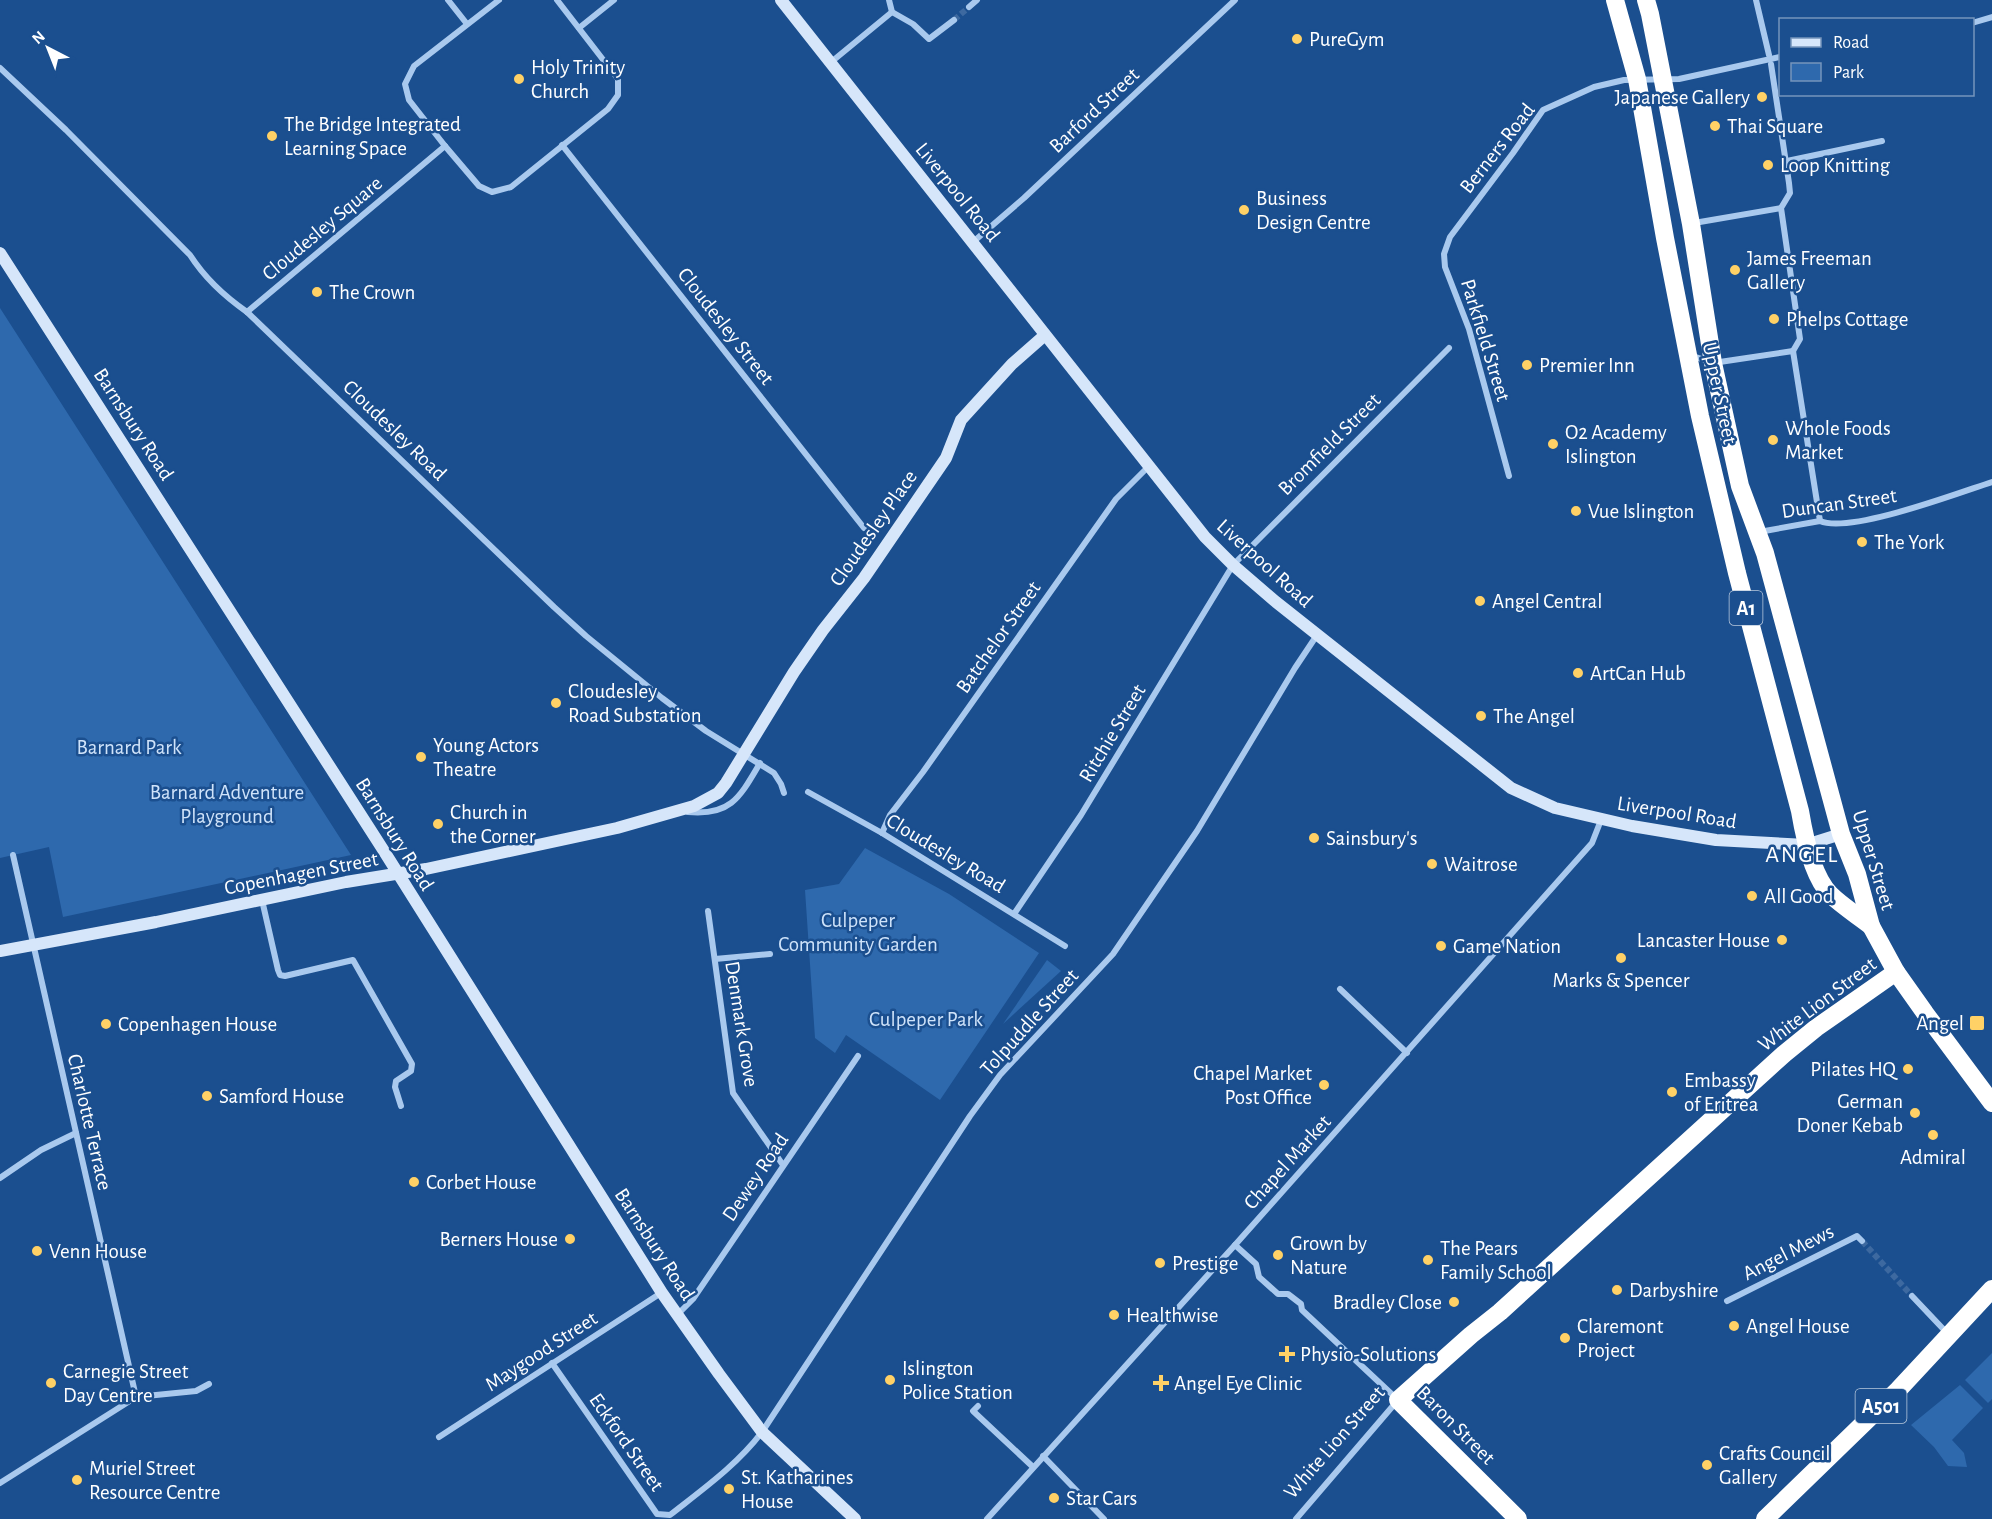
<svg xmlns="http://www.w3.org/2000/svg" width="1992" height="1519" viewBox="0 0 1992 1519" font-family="'Alegreya Sans',sans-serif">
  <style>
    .green { fill: #2e69ad }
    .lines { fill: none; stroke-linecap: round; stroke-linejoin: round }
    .street-tunnel { stroke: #3d69a0; stroke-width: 6; stroke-dasharray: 6 3; stroke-linecap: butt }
    .street { stroke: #a9c9ee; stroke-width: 6 }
    .secondary { stroke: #d6e6fa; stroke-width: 12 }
    .highway { stroke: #fff; stroke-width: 18 }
    .poi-dot { fill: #ffd166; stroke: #1b4f8f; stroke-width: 2 }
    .labels { text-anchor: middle; stroke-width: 5; stroke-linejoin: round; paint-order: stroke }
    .shield { fill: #1b4f8f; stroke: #bbcadd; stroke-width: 1.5 }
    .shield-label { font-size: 20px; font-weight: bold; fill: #fff }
    .poi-label { font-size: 21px; fill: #fff; stroke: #1b4f8f; text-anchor: start }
    .street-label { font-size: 21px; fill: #fff; stroke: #1b4f8f }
    .park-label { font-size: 21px; fill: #cfe3fa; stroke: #1b4f8f }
    .quarter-label { font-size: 24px; letter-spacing: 1.5px; fill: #fff; stroke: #1b4f8f }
  </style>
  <rect width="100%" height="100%" fill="#1b4f8f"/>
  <!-- green -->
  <g class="green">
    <polygon points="0,308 351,855 63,917 49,847 0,858"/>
    <polygon points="865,848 949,894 1039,953 940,1100 846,1035 835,1053 815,1038 805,890 839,884"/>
    <polygon points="1047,960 1061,971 1003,1024"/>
    <polygon points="1992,1353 1992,1399 1988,1403 1965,1380"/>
    <polygon points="1960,1385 1983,1408 1952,1440 1964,1453 1967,1467 1948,1466 1934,1447 1911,1425"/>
  </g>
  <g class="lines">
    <!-- street-tunnel -->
    <g class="street-tunnel">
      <polyline points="954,20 969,7"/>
      <polyline points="1862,1241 1912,1296"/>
    </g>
    <!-- street -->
    <g class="street">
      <polyline points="448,0 467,24"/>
      <polyline points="499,0 414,66 405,84 409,100 445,146 479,186 492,192 511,187 608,109 618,95 618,79 557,0"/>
      <polyline points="889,0 892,12 913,24 929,39 954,20"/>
      <polyline points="1756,0 1769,55"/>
      <polyline points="969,7 977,0"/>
      <polyline points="1972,23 1992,17"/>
      <polyline points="579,28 614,0"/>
      <polyline points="830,63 892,12"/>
      <polyline points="1771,64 1789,183 1790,193 1781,208 1800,339 1793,351"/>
      <path d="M0 68 66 130 190 255C204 277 224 296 247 312L554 607 586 636 662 698 706 731 774 773 781 784 784 793"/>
      <polyline points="562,145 864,528"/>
      <polyline points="1787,161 1882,141"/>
      <polyline points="1694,223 1781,208"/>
      <polyline points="973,242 1024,198 1235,0"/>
      <polyline points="247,312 445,146"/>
      <polyline points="1793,351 1820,521"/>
      <polyline points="1690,355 1713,363 1793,351"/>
      <polyline points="1509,476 1469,329 1445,267 1444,254 1450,237 1513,153 1543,110 1594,87 1624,80 1679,79 1780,57"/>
      <path d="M1759 532 1820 521C1850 534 1958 493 1992 482"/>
      <polyline points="808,792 882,833 1065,946"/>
      <path d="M688 812C731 816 740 797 760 763"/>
      <polyline points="882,833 890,815 923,772 1116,499 1149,466"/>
      <polyline points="13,855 136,1397"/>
      <polyline points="262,900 278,970 280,975 285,976 353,960 412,1064 411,1071 396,1081 395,1087 401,1106"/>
      <polyline points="708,911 733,1093 783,1165"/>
      <polyline points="1014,914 1081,815 1233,565 1449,348"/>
      <polyline points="715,959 770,954"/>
      <polyline points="1340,989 1407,1053"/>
      <polyline points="0,1178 41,1150 76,1133"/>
      <polyline points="1235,1245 1256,1264 1259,1277 1278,1294 1288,1294 1301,1304 1302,1310 1398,1400 1296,1519"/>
      <polyline points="1912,1296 1947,1333"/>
      <polyline points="1727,1301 1857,1236 1862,1241"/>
      <polyline points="678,1314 693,1299 858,1056"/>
      <path d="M552 1363 657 1514 670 1515C703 1489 737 1465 762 1432L970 1116 1000 1075 1113 954 1197 831 1295 668 1317 635"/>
      <polyline points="978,1406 973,1411 1033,1467"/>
      <polyline points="439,1437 661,1293"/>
      <polyline points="1043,1456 1104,1519"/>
      <polyline points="0,1483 136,1397 196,1391 209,1384"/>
      <polyline points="987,1519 1235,1245 1592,843 1601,820"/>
    </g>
    <!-- secondary -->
    <g class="secondary">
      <polyline points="781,0 1205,537 1233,565 1276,602 1487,769 1511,788 1555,808 1632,826 1716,840 1806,845 1841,834"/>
      <polyline points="0,253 382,848 662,1293 719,1374 762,1432 855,1519"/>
      <polyline points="0,951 156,922 346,882 426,869 617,828 694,806 718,793 726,783 794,672 823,630 864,578 946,458 961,420 1012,364 1045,335"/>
    </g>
    <!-- highway -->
    <g class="highway">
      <path d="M1615 0 1637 79 1665 238 1700 416 1737 573 1800 811C1804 835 1812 876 1830 894 1842 906 1857 915 1871 926"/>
      <polyline points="1646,0 1650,14 1691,224 1713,363 1740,486 1765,553 1841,834 1857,874 1871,926 1896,972 1925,1013 1992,1103"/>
      <polyline points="1518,1519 1398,1400 1471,1335 1500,1312 1784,1054 1816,1028 1896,972"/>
      <polyline points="1765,1519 1898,1390 1992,1289"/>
    </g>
  </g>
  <!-- markers -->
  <g class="poi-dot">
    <circle cx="1297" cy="39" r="6"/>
    <circle cx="519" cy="79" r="6"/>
    <circle cx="1762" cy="97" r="6"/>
    <circle cx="1715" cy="126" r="6"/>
    <circle cx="272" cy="136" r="6"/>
    <circle cx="1768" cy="165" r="6"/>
    <circle cx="1244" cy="210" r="6"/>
    <circle cx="1735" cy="270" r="6"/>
    <circle cx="317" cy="292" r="6"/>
    <circle cx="1774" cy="319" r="6"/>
    <circle cx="1527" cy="365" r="6"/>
    <circle cx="1773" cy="440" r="6"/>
    <circle cx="1553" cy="444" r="6"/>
    <circle cx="1576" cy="511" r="6"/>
    <circle cx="1862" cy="542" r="6"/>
    <circle cx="1480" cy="601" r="6"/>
    <circle cx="1578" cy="673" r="6"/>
    <circle cx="556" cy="703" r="6"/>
    <circle cx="1481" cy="716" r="6"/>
    <circle cx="421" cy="757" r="6"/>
    <circle cx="438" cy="824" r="6"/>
    <circle cx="1314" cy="838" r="6"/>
    <circle cx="1432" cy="864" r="6"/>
    <circle cx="1752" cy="896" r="6"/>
    <circle cx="1782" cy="940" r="6"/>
    <circle cx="1441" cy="946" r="6"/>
    <circle cx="1621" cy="958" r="6"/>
    <rect x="1969" y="1015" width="16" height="16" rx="3"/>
    <circle cx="106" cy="1024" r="6"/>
    <circle cx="1908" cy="1069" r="6"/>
    <circle cx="1324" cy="1085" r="6"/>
    <circle cx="1672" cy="1092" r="6"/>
    <circle cx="207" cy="1096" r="6"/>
    <circle cx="1915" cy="1113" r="6"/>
    <circle cx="1933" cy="1135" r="6"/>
    <circle cx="414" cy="1182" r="6"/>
    <circle cx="570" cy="1239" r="6"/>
    <circle cx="37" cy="1251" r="6"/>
    <circle cx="1278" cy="1255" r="6"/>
    <circle cx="1428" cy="1260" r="6"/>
    <circle cx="1160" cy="1263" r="6"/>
    <circle cx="1617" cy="1290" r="6"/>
    <circle cx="1454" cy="1302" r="6"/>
    <circle cx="1114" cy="1315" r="6"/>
    <circle cx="1734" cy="1326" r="6"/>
    <circle cx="1565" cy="1338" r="6"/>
    <path d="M1284 1345h6v6h6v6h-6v6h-6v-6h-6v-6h6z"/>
    <circle cx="890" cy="1380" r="6"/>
    <circle cx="51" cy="1383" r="6"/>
    <path d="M1158 1374h6v6h6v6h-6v6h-6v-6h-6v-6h6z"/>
    <circle cx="1707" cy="1465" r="6"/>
    <circle cx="77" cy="1480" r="6"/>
    <circle cx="729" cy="1489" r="6"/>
    <circle cx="1054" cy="1498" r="6"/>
  </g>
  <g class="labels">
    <!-- shield labels -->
    <g class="shield">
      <rect x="1729.5" y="591" width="33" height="34" rx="4.5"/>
      <rect x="1855.5" y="1389" width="51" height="34" rx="4.5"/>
    </g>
    <g class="shield-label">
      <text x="1746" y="615">A1</text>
      <text x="1881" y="1413">A501</text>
    </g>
    <!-- poi labels -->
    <g class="poi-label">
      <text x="1309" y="46">PureGym</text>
      <text x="531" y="74">Holy Trinity<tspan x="531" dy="24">Church</tspan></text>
      <text x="1750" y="104" text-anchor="end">Japanese Gallery</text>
      <text x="284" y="131">The Bridge Integrated<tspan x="284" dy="24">Learning Space</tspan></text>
      <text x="1727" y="133">Thai Square</text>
      <text x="1780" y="172">Loop Knitting</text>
      <text x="1256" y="205">Business<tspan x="1256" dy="24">Design Centre</tspan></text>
      <text x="1747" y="265">James Freeman<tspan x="1747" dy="24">Gallery</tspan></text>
      <text x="329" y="299">The Crown</text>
      <text x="1786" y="326">Phelps Cottage</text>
      <text x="1539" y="372">Premier Inn</text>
      <text x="1785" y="435">Whole Foods<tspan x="1785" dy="24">Market</tspan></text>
      <text x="1565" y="439">O2 Academy<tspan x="1565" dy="24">Islington</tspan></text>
      <text x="1588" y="518">Vue Islington</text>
      <text x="1874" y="549">The York</text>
      <text x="1492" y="608">Angel Central</text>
      <text x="1590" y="680">ArtCan Hub</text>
      <text x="568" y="698">Cloudesley<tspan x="568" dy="24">Road Substation</tspan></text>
      <text x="1493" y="723">The Angel</text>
      <text x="433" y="752">Young Actors<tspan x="433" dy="24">Theatre</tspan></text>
      <text x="450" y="819">Church in<tspan x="450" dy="24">the Corner</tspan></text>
      <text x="1326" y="845">Sainsbury's</text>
      <text x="1444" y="871">Waitrose</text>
      <text x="1764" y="903">All Good</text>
      <text x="1770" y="947" text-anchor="end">Lancaster House</text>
      <text x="1453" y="953">Game Nation</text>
      <text x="1621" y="987" text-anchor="middle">Marks &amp; Spencer</text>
      <text x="1964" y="1030" text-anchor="end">Angel</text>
      <text x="118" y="1031">Copenhagen House</text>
      <text x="1896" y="1076" text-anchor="end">Pilates HQ</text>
      <text x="1312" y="1080" text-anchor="end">Chapel Market<tspan x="1312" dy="24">Post Office</tspan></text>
      <text x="1684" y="1087">Embassy<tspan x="1684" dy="24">of Eritrea</tspan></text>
      <text x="219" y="1103">Samford House</text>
      <text x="1903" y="1108" text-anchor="end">German<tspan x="1903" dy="24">Doner Kebab</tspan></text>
      <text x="1933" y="1164" text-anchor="middle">Admiral</text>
      <text x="426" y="1189">Corbet House</text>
      <text x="558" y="1246" text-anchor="end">Berners House</text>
      <text x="1290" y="1250">Grown by<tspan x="1290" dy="24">Nature</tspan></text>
      <text x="1440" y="1255">The Pears<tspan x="1440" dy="24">Family School</tspan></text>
      <text x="49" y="1258">Venn House</text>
      <text x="1172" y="1270">Prestige</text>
      <text x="1629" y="1297">Darbyshire</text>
      <text x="1442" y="1309" text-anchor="end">Bradley Close</text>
      <text x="1126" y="1322">Healthwise</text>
      <text x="1577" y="1333">Claremont<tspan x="1577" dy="24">Project</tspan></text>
      <text x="1746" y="1333">Angel House</text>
      <text x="1300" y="1361">Physio-Solutions</text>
      <text x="902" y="1375">Islington<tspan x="902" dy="24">Police Station</tspan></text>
      <text x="63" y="1378">Carnegie Street<tspan x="63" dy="24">Day Centre</tspan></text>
      <text x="1174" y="1390">Angel Eye Clinic</text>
      <text x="1719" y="1460">Crafts Council<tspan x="1719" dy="24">Gallery</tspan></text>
      <text x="89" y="1475">Muriel Street<tspan x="89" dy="24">Resource Centre</tspan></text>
      <text x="741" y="1484">St. Katharines<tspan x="741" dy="24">House</tspan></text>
      <text x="1066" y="1505">Star Cars</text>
    </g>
    <!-- street labels -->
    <g class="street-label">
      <text transform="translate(1094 110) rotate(-43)" y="7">Barford Street</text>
      <text transform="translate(1497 148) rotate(-52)" y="7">Berners Road</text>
      <text transform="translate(958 192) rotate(51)" y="7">Liverpool Road</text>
      <text transform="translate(322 228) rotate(-40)" y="7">Cloudesley Square</text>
      <text transform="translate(726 326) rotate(52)" y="7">Cloudesley Street</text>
      <text transform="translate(1486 340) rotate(73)" y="7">Parkfield Street</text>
      <text transform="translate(1720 393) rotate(78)" y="7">Upper Street</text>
      <text transform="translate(134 424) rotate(57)" y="7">Barnsbury Road</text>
      <text transform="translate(395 430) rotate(44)" y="7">Cloudesley Road</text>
      <text transform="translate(1329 444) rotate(-45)" y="7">Bromfield Street</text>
      <text transform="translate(1839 503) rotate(-8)" y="7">Duncan Street</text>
      <text transform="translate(873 528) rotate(-55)" y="7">Cloudesley Place</text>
      <text transform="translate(1265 563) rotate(42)" y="7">Liverpool Road</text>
      <text transform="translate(998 637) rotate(-55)" y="7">Batchelor Street</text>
      <text transform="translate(1112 733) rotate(-59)" y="7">Ritchie Street</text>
      <text transform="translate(1677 812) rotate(9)" y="7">Liverpool Road</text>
      <text transform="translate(395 834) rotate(58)" y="7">Barnsbury Road</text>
      <text transform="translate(946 853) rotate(31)" y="7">Cloudesley Road</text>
      <text transform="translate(1874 860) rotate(73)" y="7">Upper Street</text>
      <text transform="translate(301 873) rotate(-11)" y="7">Copenhagen Street</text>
      <text transform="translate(1817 1004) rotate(-37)" y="7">White Lion Street</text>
      <text transform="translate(1029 1022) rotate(-48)" y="7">Tolpuddle Street</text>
      <text transform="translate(742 1024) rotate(81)" y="7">Denmark Grove</text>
      <text transform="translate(90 1122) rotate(77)" y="7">Charlotte Terrace</text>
      <text transform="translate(1287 1162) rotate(-48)" y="7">Chapel Market</text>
      <text transform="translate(755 1177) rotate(-56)" y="7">Dewey Road</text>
      <text transform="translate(655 1244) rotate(57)" y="7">Barnsbury Road</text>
      <text transform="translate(1788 1252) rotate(-27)" y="7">Angel Mews</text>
      <text transform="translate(541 1351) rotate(-33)" y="7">Maygood Street</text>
      <text transform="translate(1456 1425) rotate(45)" y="7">Baron Street</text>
      <text transform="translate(627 1442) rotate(55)" y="7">Eckford Street</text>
      <text transform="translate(1334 1442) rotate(-49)" y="7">White Lion Street</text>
    </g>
    <!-- park labels -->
    <g class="park-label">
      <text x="129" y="754">Barnard Park</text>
      <text x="227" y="799">Barnard Adventure<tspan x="227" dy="24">Playground</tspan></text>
      <text x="858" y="927">Culpeper<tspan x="858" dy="24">Community Garden</tspan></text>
      <text x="926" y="1026">Culpeper Park</text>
    </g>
    <!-- quarter labels -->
    <g class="quarter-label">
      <text x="1802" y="862">ANGEL</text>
    </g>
  </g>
  <!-- legend -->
  <rect x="1779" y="18" width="195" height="78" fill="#1b4f8f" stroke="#7695bc" stroke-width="1.5"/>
  <rect x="1791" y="38" width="30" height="9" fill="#d6e6fa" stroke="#7695bc" stroke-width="1.5"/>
  <text x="1833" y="48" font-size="18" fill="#ffffff">Road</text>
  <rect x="1791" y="63" width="30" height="18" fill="#2e69ad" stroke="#7695bc" stroke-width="1.5"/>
  <text x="1833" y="78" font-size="18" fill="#ffffff">Park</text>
  <!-- north arrow -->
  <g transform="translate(48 48) rotate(318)" stroke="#1b4f8f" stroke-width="4.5" paint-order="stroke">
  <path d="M0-4.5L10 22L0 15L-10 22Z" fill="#ffffff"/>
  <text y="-9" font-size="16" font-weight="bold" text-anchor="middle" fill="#ffffff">N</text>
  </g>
</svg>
